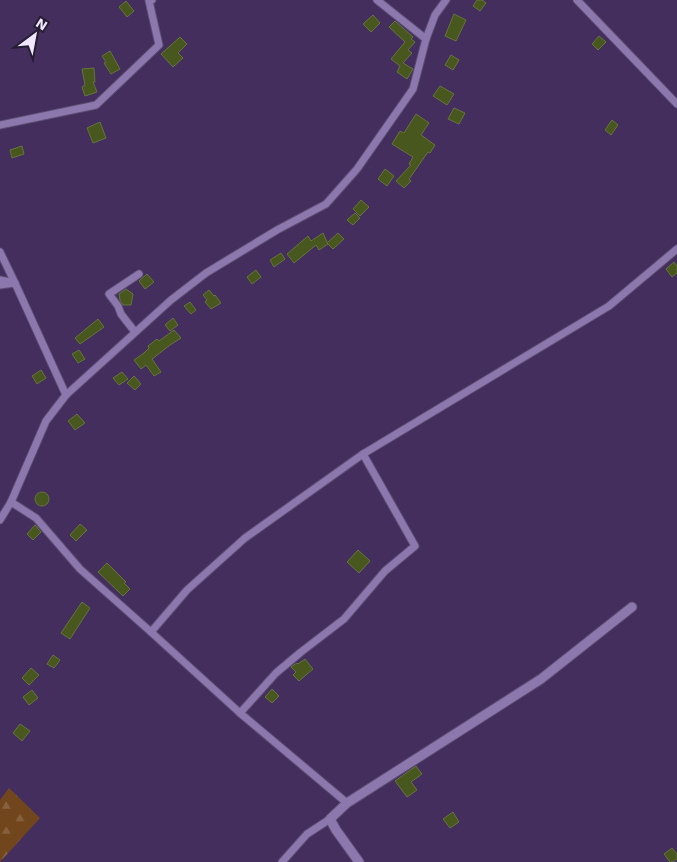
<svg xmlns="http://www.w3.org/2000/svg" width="677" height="862" viewBox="0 0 677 862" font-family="'Work Sans',sans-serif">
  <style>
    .forest { fill: url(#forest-firs) }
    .building { fill: #48571e; stroke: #65743b }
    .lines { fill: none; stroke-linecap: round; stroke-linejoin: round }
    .minor-casing { stroke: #5d4c73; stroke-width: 9 }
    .tertiary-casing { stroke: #5d4c73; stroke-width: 11 }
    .minor { stroke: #8c78ad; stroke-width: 7 }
    .tertiary { stroke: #8c78ad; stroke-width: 9 }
  </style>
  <defs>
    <pattern id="forest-firs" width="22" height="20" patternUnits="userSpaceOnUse" patternTransform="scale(1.25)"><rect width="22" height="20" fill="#72461c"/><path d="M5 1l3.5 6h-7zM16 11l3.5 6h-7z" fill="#86613e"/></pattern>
  </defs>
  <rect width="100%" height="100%" fill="#432e5e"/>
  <!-- forest -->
  <polygon class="forest" points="9,788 40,818 0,862 0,800"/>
  <!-- building -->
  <g class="building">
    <polygon points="477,0 482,0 486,3 480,11 473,6"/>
    <polygon points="126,1 134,11 127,17 119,7"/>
    <polygon points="454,14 466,20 456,41 445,36"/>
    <polygon points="373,15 380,23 371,32 363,24"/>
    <polygon points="395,21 413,37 411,39 415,42 408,50 412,53 403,63 413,69 407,79 397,72 400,66 391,59 405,42 389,27"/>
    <polygon points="599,36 606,42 598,50 592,44"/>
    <polygon points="180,37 187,44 178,53 183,58 173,67 161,54"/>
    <polygon points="110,51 120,69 111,74 104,63 106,62 102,56"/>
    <polygon points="451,55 459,60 453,70 445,65"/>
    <polygon points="94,68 95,82 93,82 97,92 85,96 82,87 85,85 82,69"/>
    <polygon points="440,86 454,94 447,105 433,96"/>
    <polygon points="454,108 465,113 459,124 448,119"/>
    <polygon points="416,114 429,123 421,135 435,145 430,153 428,152 409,179 411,181 404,188 396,181 411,165 409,164 413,157 392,144 400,131 404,133"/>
    <polygon points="612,120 618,125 611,135 605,130"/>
    <polygon points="100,122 106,138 93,143 87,128"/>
    <polygon points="22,146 24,154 12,158 10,150"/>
    <polygon points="385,169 394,176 387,186 378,179"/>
    <polygon points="361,200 369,207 360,216 353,209"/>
    <polygon points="355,213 360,218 353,225 347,220"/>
    <polygon points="323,233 328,244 319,250 316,245 294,263 287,254 308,236 311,241"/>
    <polygon points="338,233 344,239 333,249 327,243"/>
    <polygon points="281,253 285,259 274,267 270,260"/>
    <polygon points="674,262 677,266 677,273 672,277 666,269"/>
    <polygon points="256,270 261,277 252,284 247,277"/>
    <polygon points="147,274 154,282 145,289 139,281"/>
    <polygon points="126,289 133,294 131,305 123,305 120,300 119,294"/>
    <polygon points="209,290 214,296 215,295 221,303 211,309 205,302 207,300 203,295"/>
    <polygon points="190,302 196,310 191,314 184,306"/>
    <polygon points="173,318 178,325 170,331 165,325"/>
    <polygon points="98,319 104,327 80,344 75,338"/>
    <polygon points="174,330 181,338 170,345 152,359 161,372 154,376 146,365 141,369 134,360 144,353 149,348 148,346 157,339 159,341"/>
    <polygon points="79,350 85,359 78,363 72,354"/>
    <polygon points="41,370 46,378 37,384 32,376"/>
    <polygon points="122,372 128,379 119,385 113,378"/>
    <polygon points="134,376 141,384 135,390 127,383"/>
    <polygon points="77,414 85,423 75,430 68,421"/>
    <circle cx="42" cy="499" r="7"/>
    <polygon points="80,524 87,530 76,541 70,535"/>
    <polygon points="35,525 41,532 33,540 27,534"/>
    <polygon points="358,550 370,561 359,573 347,562"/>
    <polygon points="107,563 126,582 124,583 130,589 123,596 98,572"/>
    <polygon points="82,602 90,608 70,639 61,633"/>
    <polygon points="53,655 60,660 54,668 47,664"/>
    <polygon points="305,659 313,669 299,681 293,675 296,672 291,667 297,663 298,664"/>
    <polygon points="31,668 39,675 29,685 22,678"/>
    <polygon points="272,689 279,696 272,703 265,697"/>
    <polygon points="32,690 38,698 29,705 23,697"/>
    <polygon points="20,724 30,731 22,741 13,733"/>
    <polygon points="416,766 422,774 411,782 417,790 407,797 395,781"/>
    <polygon points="453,812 459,822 450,828 443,819"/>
    <polygon points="672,848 677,854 677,859 673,862 670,862 664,854"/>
  </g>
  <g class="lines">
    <!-- minor casing -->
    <g class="minor-casing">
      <g id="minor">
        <polyline points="377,0 426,39"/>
        <polyline points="577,0 677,104"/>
        <polyline points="0,125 96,105 159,45 149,1 152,0"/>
        <polyline points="0,252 15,283 0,280"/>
        <polyline points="0,285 15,283 66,395"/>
        <polyline points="135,332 121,314 118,306 109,294 139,274"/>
        <polyline points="11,502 36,518 80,569 151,632 187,590 245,538 363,454 609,306 677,249"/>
        <polyline points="0,520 11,502 46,421 66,395 171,300 206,273 277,230 326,204 357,169 413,89 426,39 435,15 446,0"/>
        <polyline points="151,632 240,713 347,803"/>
        <polyline points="240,713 276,673 301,652 344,619 385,571 415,546 363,454"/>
        <polyline points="282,862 307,834 330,819"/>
      </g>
    </g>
    <!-- tertiary casing -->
    <g class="tertiary-casing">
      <polyline id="tertiary" points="359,862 336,830 330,819 347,803 541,679 632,607"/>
    </g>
    <!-- minor -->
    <use href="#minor" class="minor"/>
    <!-- tertiary -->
    <use href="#tertiary" class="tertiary"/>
  </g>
  <!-- north arrow -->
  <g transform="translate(35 35) rotate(32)" stroke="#251d32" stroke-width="4" paint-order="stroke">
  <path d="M0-4L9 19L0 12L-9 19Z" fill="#f0e7ff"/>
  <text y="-8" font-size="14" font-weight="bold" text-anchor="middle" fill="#f0e7ff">N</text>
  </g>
</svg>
